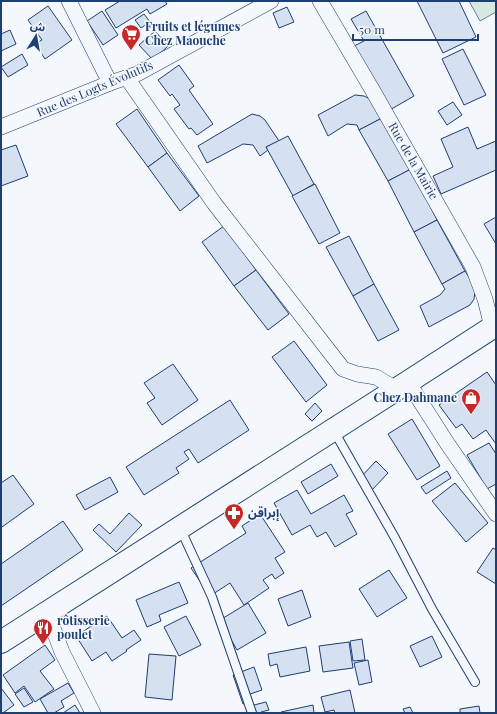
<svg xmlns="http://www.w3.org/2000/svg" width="497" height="714" viewBox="0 0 497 714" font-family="'Playfair Display','Noto Sans Arabic',serif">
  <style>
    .green { fill: #d7e8df; stroke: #687fa3 }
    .building { fill: #d5e0f0; stroke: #1d3f73 }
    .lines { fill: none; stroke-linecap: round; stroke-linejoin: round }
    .service-casing { stroke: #1d3f73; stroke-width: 10 }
    .minor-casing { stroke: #1d3f73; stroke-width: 16 }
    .primary-casing { stroke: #1d3f73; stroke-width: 24 }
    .service { stroke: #f4f7fb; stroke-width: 8 }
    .minor { stroke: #f4f7fb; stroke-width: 15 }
    .primary { stroke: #f4f7fb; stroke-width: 22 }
    .labels { text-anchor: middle; stroke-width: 3; stroke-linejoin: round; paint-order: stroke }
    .poi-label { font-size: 12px; font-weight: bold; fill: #1d3f73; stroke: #f4f7fb; text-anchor: start }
    .street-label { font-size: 12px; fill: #1d3f73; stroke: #f4f7fb }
  </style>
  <rect width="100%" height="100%" fill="#f4f7fb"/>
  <!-- green -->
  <polygon class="green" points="469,1 496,1 496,12 480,21"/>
  <!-- building -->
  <g class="building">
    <polygon points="120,1 165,1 167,4 150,14 147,9 116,28 105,10"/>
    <polygon points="417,1 459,1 476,37 443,53"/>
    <polygon points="48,6 72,40 45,59 35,44 42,40 28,20"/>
    <polygon points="287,7 294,22 279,28 273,13"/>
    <polygon points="102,11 118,35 103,45 87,21"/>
    <polygon points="366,11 414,96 388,111 352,47 364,41 351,19"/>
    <polygon points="144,14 150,22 141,28 135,20"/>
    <polygon points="10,30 16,44 1,51 1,34"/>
    <polygon points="155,31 168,46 153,60 139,45"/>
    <polygon points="463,49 486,95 464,105 442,59"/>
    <polygon points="22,54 28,65 8,77 1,67"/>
    <polygon points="179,65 194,86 189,90 213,124 197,135 191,128 189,129 174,109 180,105 172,94 170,96 158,80"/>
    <polygon points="355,95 364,96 370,99 382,118 359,130 357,125 347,124 328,136 318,115"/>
    <polygon points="453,102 462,115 447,125 438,111"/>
    <polygon points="137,109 167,153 148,167 116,124"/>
    <polygon points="252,114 260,116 265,120 279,141 266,147 268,150 260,156 253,145 243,144 207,163 198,146"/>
    <polygon points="382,118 411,169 388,181 359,130"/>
    <polygon points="468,127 477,149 496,141 496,170 441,194 433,176 453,167 441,139"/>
    <polygon points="288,136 314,184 293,196 266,147"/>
    <polygon points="16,145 28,176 1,186 1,150"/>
    <polygon points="167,153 199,196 180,211 148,167"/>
    <polygon points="411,169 437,220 414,232 388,181"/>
    <polygon points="315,184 340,233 319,244 292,196"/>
    <polygon points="496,217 496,244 484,224"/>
    <polygon points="437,220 465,271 442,284 414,232"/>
    <polygon points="224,226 256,270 234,286 202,242"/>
    <polygon points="349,236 374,284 353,296 326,247"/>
    <polygon points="256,270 289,314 268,330 234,286"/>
    <polygon points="465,271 470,279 475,292 474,299 470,305 429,327 420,306 440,295 445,289 442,284"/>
    <polygon points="374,284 399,330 378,341 353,296"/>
    <polygon points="294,341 327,385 306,402 272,357"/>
    <polygon points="173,364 198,400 162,425 147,403 155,398 144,383"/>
    <polygon points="487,372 496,385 496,444 486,430 473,439 462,424 456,428 439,405"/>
    <polygon points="230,400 249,430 198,463 189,449 184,452 189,459 176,468 179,473 144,495 126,467"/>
    <polygon points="315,403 322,411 312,421 305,414"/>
    <polygon points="412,419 440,466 417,480 388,434"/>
    <polygon points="489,443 496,454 496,484 487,489 467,455"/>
    <polygon points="376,461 388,473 371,491 359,479"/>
    <polygon points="331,464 338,476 308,494 301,482"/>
    <polygon points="447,471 451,478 426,494 421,487"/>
    <polygon points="13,475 34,504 2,527 1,525 1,483"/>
    <polygon points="110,477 118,492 85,510 76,495"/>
    <polygon points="455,483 488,523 466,542 432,501"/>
    <polygon points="297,490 311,514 344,495 353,511 346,514 357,534 335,547 326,532 317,537 310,525 292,535 274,503"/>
    <polygon points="129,513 142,525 116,552 93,530 99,524 110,534"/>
    <polygon points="260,514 285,552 275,558 284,573 275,579 272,574 263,580 269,588 244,605 230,583 210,596 191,568 246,533 242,526"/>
    <polygon points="63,521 83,550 1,606 1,564"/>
    <polygon points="493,548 496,550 496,584 477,572"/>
    <polygon points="389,570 407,598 377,617 359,589"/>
    <polygon points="179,582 188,603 159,615 161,621 147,627 136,600"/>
    <polygon points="302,590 311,617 288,626 278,599"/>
    <polygon points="248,603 266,633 237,650 220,620"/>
    <polygon points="107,616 122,638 134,630 141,640 126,650 127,651 112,661 106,652 92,661 76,636"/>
    <polygon points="186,616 201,645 179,656 164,627"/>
    <polygon points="432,636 442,657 420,667 410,646"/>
    <polygon points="362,639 365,660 353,661 350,641"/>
    <polygon points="349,642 353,668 323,672 319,646"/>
    <polygon points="45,645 55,660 40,671 54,689 35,702 24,686 15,693 3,675"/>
    <polygon points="306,647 310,671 280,677 277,664 270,666 268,654"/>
    <polygon points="149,654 176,656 172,700 145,697"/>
    <polygon points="368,660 372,682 359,685 354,663"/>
    <polygon points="254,667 262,690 250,694 252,701 243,704 233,675"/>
    <polygon points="68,683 74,693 61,701 64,707 54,713 48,713 40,699"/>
    <polygon points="1,688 14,705 3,713 1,713"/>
    <polygon points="24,688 33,702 24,707 15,694"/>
    <polygon points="350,690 355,713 335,713 334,710 325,712 321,697"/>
    <polygon points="266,702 269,710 261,712 261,713 247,713 246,707"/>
    <polygon points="75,705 80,713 63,713"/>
    <polygon points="313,705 314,713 282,713 281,712"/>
    <polygon points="479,706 480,713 460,713 460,709"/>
    <polygon points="410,707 413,713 405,713 403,709"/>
  </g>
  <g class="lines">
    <!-- service casing -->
    <g class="service-casing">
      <g id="service">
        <polyline points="334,431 395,538 432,609 475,682"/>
        <polyline points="180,528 212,597 252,713"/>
      </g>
    </g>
    <!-- minor casing -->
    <g class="minor-casing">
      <g id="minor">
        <polyline points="69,1 110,83"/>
        <polyline points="320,1 373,91 473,267 485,299 492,327"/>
        <polyline points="127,78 214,203 343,369 357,374 376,377 396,389"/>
        <polyline points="1,127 110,83 137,74 271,1"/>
        <polyline points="408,382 447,443 496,514"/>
        <polyline points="47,612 62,652 93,713"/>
      </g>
    </g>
    <!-- primary casing -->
    <g class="primary-casing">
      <polyline id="primary" points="1,642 408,382 496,325"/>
    </g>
    <!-- service -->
    <use href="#service" class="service"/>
    <!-- minor -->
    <use href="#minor" class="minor"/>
    <!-- primary -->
    <use href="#primary" class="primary"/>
  </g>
  <!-- icons -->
  <defs>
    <g id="supermarket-pin" transform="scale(1)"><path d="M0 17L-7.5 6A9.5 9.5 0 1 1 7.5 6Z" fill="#c62828" stroke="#f4f7fb"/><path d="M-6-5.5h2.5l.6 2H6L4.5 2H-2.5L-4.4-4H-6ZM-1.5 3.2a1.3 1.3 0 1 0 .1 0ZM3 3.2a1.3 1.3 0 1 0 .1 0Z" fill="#fff"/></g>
    <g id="shop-pin" transform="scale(1)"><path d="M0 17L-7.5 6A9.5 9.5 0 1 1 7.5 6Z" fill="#c62828" stroke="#f4f7fb"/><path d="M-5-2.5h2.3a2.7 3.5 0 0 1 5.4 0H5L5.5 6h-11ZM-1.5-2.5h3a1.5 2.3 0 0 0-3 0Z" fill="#fff"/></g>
    <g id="pharmacy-pin" transform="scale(1)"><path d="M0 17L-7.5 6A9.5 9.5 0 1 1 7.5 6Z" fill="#c62828" stroke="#f4f7fb"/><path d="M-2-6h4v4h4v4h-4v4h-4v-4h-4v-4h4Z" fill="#fff"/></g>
    <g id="restaurant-pin" transform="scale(1)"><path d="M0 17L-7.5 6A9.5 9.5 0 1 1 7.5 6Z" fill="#c62828" stroke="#f4f7fb"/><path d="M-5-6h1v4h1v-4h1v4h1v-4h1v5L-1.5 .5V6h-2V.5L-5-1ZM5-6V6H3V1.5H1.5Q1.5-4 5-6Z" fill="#fff"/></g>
  </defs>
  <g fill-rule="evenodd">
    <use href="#supermarket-pin" x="131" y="34"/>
    <use href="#shop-pin" x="471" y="398"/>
    <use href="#pharmacy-pin" x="234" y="513"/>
    <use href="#restaurant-pin" x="43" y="628"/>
  </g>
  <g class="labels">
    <!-- poi labels -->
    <g class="poi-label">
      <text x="145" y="31">Fruits et légumes<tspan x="145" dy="14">Chez Maouche</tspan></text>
      <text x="457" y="402" text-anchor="end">Chez Dahmane</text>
      <text x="248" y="517">إبراقن</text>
      <text x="57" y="625">rôtisserie<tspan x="57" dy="14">poulet</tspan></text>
    </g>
    <!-- street labels -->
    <g class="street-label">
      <text transform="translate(95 89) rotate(-23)" y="4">Rue des Logts Évolutifs</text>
      <text transform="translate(413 161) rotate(60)" y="4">Rue de la Mairie</text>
    </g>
  </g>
  <!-- border -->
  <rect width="497" height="714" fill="none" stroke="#1d3f73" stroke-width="4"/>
  <!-- north arrow -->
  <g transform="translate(36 36) rotate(11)" stroke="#f4f7fb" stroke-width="3" paint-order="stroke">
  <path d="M0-3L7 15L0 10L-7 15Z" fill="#1d3f73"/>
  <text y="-6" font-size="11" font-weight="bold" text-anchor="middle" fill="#1d3f73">ش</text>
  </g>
  <!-- scale -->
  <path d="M353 34v6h125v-6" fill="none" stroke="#1d3f73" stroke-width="2"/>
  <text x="359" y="34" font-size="12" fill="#1d3f73" stroke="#f4f7fb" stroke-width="3" paint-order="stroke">50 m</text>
</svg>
